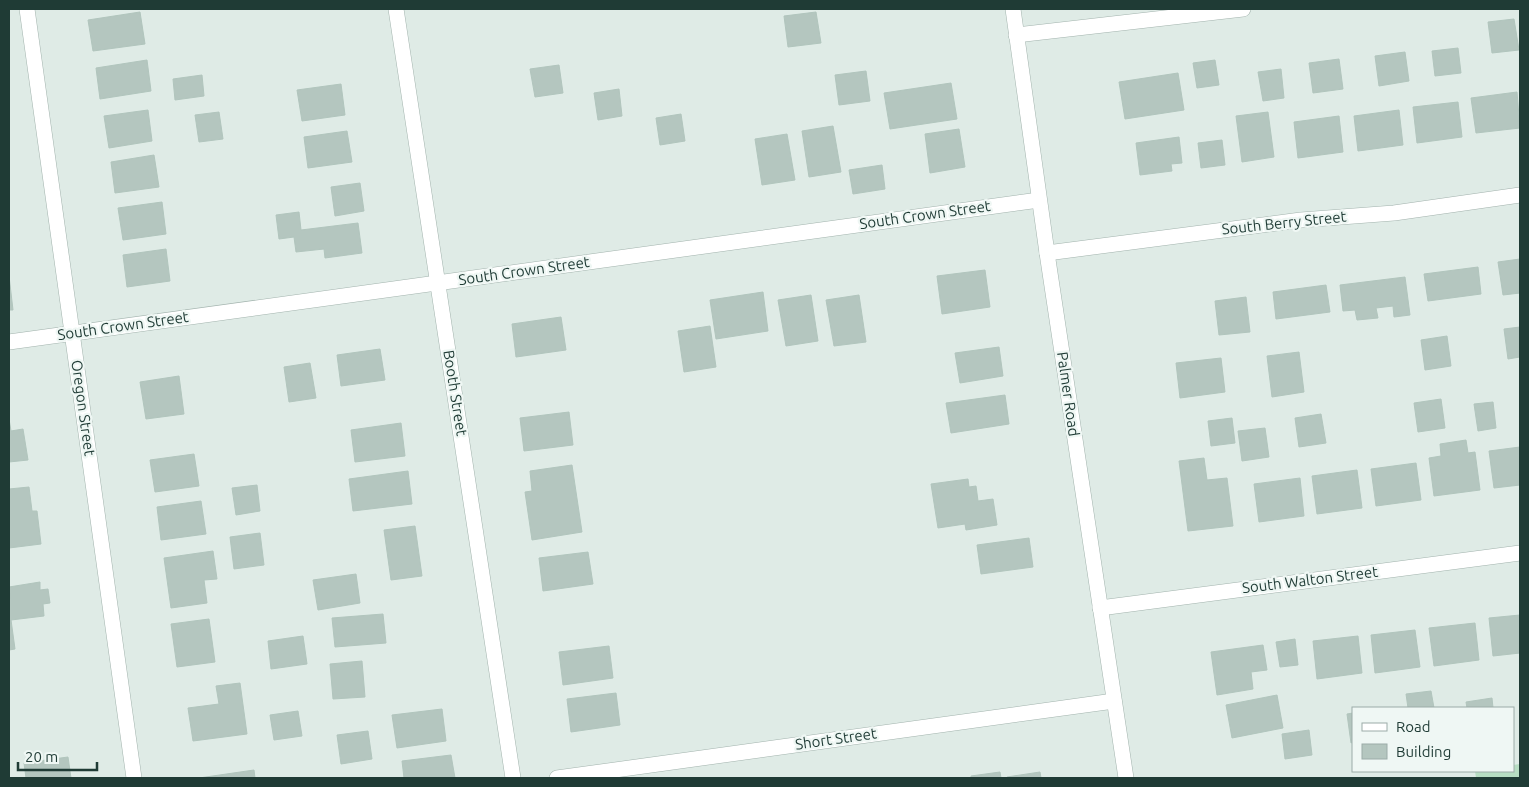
<svg xmlns="http://www.w3.org/2000/svg" width="1529" height="787" viewBox="0 0 1529 787" font-family="Ubuntu,sans-serif">
  <style>
    .green { fill: #b6ddc2 }
    .building { fill: #b4c6bf; stroke: #b1c5bd }
    .lines { fill: none; stroke-linecap: round; stroke-linejoin: round }
    .minor-casing { stroke: #a2b3ad; stroke-width: 16 }
    .minor { stroke: #fff; stroke-width: 15 }
    .labels { text-anchor: middle; stroke-width: 4.5; stroke-linejoin: round; paint-order: stroke }
    .street-label { font-size: 15px; fill: #1f3b35; stroke: #eff7f4 }
  </style>
  <rect width="100%" height="100%" fill="#dfebe6"/>
  <!-- green -->
  <polygon class="green" points="1520,764 1520,778 1476,778 1475,771 1513,771 1513,765"/>
  <!-- building -->
  <g class="building">
    <polygon points="140,12 145,44 93,51 88,20"/>
    <polygon points="816,12 821,43 788,47 784,16"/>
    <polygon points="1514,19 1519,50 1492,53 1488,22"/>
    <polygon points="1458,48 1461,73 1435,76 1432,51"/>
    <polygon points="1405,52 1409,81 1379,86 1375,56"/>
    <polygon points="1339,59 1343,89 1313,93 1309,63"/>
    <polygon points="147,60 151,91 100,99 96,68"/>
    <polygon points="1215,60 1219,85 1197,88 1193,63"/>
    <polygon points="559,65 563,93 535,97 530,69"/>
    <polygon points="1281,69 1284,98 1263,101 1258,72"/>
    <polygon points="866,71 870,101 839,105 835,75"/>
    <polygon points="1178,73 1184,110 1125,119 1119,82"/>
    <polygon points="202,75 204,96 175,100 173,79"/>
    <polygon points="951,83 957,119 890,129 884,93"/>
    <polygon points="341,84 345,115 302,121 297,90"/>
    <polygon points="619,89 622,116 598,120 594,93"/>
    <polygon points="1517,92 1520,128 1476,133 1471,98"/>
    <polygon points="1458,102 1462,137 1417,143 1413,107"/>
    <polygon points="148,110 152,141 109,148 104,116"/>
    <polygon points="1399,110 1403,145 1358,151 1354,116"/>
    <polygon points="219,112 223,139 199,142 195,115"/>
    <polygon points="1268,112 1274,157 1242,162 1236,116"/>
    <polygon points="681,114 685,141 660,145 656,118"/>
    <polygon points="1339,116 1343,152 1298,158 1294,122"/>
    <polygon points="833,126 841,172 809,177 802,131"/>
    <polygon points="959,129 965,167 930,173 925,134"/>
    <polygon points="347,131 352,162 308,168 304,137"/>
    <polygon points="787,134 795,180 762,185 755,139"/>
    <polygon points="1179,137 1182,163 1171,164 1172,171 1140,175 1136,143"/>
    <polygon points="1222,140 1225,165 1201,168 1198,143"/>
    <polygon points="154,155 159,187 115,193 111,162"/>
    <polygon points="882,165 885,189 853,194 849,170"/>
    <polygon points="360,183 364,211 335,216 331,187"/>
    <polygon points="162,202 166,234 123,240 118,208"/>
    <polygon points="299,212 301,230 358,223 362,253 325,258 324,249 296,252 294,237 279,239 276,215"/>
    <polygon points="166,249 170,281 127,287 123,255"/>
    <polygon points="1520,259 1520,293 1503,295 1498,262"/>
    <polygon points="1478,267 1481,294 1428,301 1424,274"/>
    <polygon points="985,270 990,307 942,314 937,276"/>
    <polygon points="9,276 13,310 9,310"/>
    <polygon points="1405,277 1410,315 1394,317 1393,306 1376,308 1378,318 1357,320 1355,310 1343,311 1340,285"/>
    <polygon points="1326,285 1330,312 1276,319 1273,292"/>
    <polygon points="763,292 768,331 716,339 710,300"/>
    <polygon points="811,295 818,341 786,346 778,300"/>
    <polygon points="859,295 866,342 834,346 826,300"/>
    <polygon points="1246,297 1250,332 1219,335 1215,301"/>
    <polygon points="561,317 566,350 516,357 512,324"/>
    <polygon points="710,326 716,367 684,372 678,331"/>
    <polygon points="1520,327 1520,357 1508,359 1504,329"/>
    <polygon points="1447,336 1451,366 1425,370 1421,340"/>
    <polygon points="999,347 1003,376 960,383 955,353"/>
    <polygon points="380,349 385,380 341,386 337,355"/>
    <polygon points="1299,352 1304,392 1272,397 1267,356"/>
    <polygon points="1221,358 1225,392 1180,398 1176,363"/>
    <polygon points="310,363 316,398 289,402 284,367"/>
    <polygon points="179,376 184,414 146,419 140,382"/>
    <polygon points="1005,395 1009,424 951,433 946,403"/>
    <polygon points="1441,399 1445,428 1418,432 1414,403"/>
    <polygon points="1493,402 1496,428 1478,431 1474,404"/>
    <polygon points="569,412 573,445 524,451 520,418"/>
    <polygon points="1321,414 1326,443 1299,447 1295,418"/>
    <polygon points="1232,418 1235,443 1211,446 1208,421"/>
    <polygon points="9,419 11,431 23,429 28,460 9,462"/>
    <polygon points="401,423 405,456 355,462 351,430"/>
    <polygon points="1265,428 1269,457 1242,461 1238,431"/>
    <polygon points="1466,440 1468,453 1475,452 1480,490 1434,496 1429,458 1441,456 1440,444"/>
    <polygon points="1520,447 1520,485 1494,488 1489,451"/>
    <polygon points="194,454 199,486 155,492 150,460"/>
    <polygon points="1204,458 1207,480 1227,478 1233,526 1188,531 1179,461"/>
    <polygon points="1416,463 1421,500 1376,506 1371,469"/>
    <polygon points="572,465 582,532 532,540 525,492 532,491 530,471"/>
    <polygon points="1357,470 1362,508 1317,514 1312,476"/>
    <polygon points="408,471 412,504 353,511 349,479"/>
    <polygon points="1300,478 1304,516 1259,522 1254,484"/>
    <polygon points="968,479 969,487 976,486 978,501 993,499 997,525 966,530 965,524 938,528 931,484"/>
    <polygon points="257,485 260,511 236,515 232,488"/>
    <polygon points="29,487 32,511 37,511 41,544 9,548 9,489"/>
    <polygon points="201,501 206,534 161,540 157,507"/>
    <polygon points="415,526 422,576 391,580 384,530"/>
    <polygon points="260,533 264,565 234,569 230,537"/>
    <polygon points="1029,538 1033,567 981,574 977,545"/>
    <polygon points="213,551 217,579 204,580 207,603 171,608 164,558"/>
    <polygon points="588,552 593,584 543,591 539,558"/>
    <polygon points="356,574 360,603 318,610 313,580"/>
    <polygon points="40,582 40,590 48,589 50,603 43,604 44,616 11,620 15,649 9,650 9,600 10,599 9,587"/>
    <polygon points="383,614 386,643 335,647 332,618"/>
    <polygon points="1520,615 1520,653 1493,656 1489,618"/>
    <polygon points="209,619 215,662 177,667 171,624"/>
    <polygon points="1475,623 1479,660 1434,666 1429,628"/>
    <polygon points="1415,630 1420,667 1375,673 1371,635"/>
    <polygon points="303,636 307,664 271,669 268,641"/>
    <polygon points="1358,636 1362,673 1317,679 1313,641"/>
    <polygon points="1295,639 1298,665 1280,667 1276,642"/>
    <polygon points="1263,645 1267,670 1251,672 1253,689 1217,695 1211,652"/>
    <polygon points="609,646 613,678 563,685 559,652"/>
    <polygon points="362,661 365,697 333,699 330,664"/>
    <polygon points="240,683 247,734 193,741 188,708 219,704 216,686"/>
    <polygon points="1431,691 1434,708 1408,708 1406,694"/>
    <polygon points="616,693 620,725 571,732 567,699"/>
    <polygon points="1277,695 1283,728 1232,738 1226,705"/>
    <polygon points="1492,698 1493,708 1467,708 1466,702"/>
    <polygon points="442,709 446,741 397,748 392,715"/>
    <polygon points="298,711 302,736 274,740 270,715"/>
    <polygon points="1353,713 1353,742 1351,743 1347,714"/>
    <polygon points="1309,730 1312,755 1285,759 1282,734"/>
    <polygon points="368,731 372,759 341,764 337,735"/>
    <polygon points="451,755 455,778 404,778 402,761"/>
    <polygon points="68,757 71,778 26,778 24,763"/>
    <polygon points="254,770 255,778 199,778"/>
    <polygon points="1000,772 1001,778 971,778 971,776"/>
    <polygon points="1040,772 1041,778 1007,778 1007,777"/>
  </g>
  <g class="lines">
    <!-- minor casing -->
    <g class="minor-casing">
      <g id="minor">
        <polyline points="27,9 134,778"/>
        <polyline points="396,9 513,778"/>
        <polyline points="1013,9 1047,253 1126,778"/>
        <polyline points="1016,35 1243,9"/>
        <polyline points="1047,253 1301,220 1394,213 1520,195"/>
        <polyline points="9,342 1039,200"/>
        <polyline points="1100,608 1520,553"/>
        <polyline points="557,778 1114,701"/>
      </g>
    </g>
    <!-- minor -->
    <use href="#minor" class="minor"/>
  </g>
  <g class="labels">
    <!-- street labels -->
    <g class="street-label">
      <text transform="translate(925 215) rotate(-8)" y="5">South Crown Street</text>
      <text transform="translate(1284 223) rotate(-6)" y="5">South Berry Street</text>
      <text transform="translate(524 271) rotate(-8)" y="5">South Crown Street</text>
      <text transform="translate(123 326) rotate(-8)" y="5">South Crown Street</text>
      <text transform="translate(455 393) rotate(81)" y="5">Booth Street</text>
      <text transform="translate(1068 394) rotate(82)" y="5">Palmer Road</text>
      <text transform="translate(83 408) rotate(82)" y="5">Oregon Street</text>
      <text transform="translate(1310 580) rotate(-7)" y="5">South Walton Street</text>
      <text transform="translate(836 739) rotate(-8)" y="5">Short Street</text>
    </g>
  </g>
  <!-- border -->
  <rect width="1529" height="787" fill="none" stroke="#1f3b35" stroke-width="20"/>
  <!-- legend -->
  <rect x="1352" y="707" width="162" height="65" fill="#eff7f4" stroke="#9caca8"/>
  <rect x="1362" y="723" width="25" height="8" fill="#ffffff" stroke="#9caca8"/>
  <text x="1396" y="732" font-size="15" fill="#1f3b35">Road</text>
  <rect x="1362" y="744" width="25" height="15" fill="#b4c6bf" stroke="#9caca8"/>
  <text x="1396" y="757" font-size="15" fill="#1f3b35">Building</text>
  <!-- scale -->
  <path d="M18 762v8h79v-8" fill="none" stroke="#1f3b35" stroke-width="2.5"/>
  <text x="25" y="762" font-size="15" fill="#1f3b35" stroke="#eff7f4" stroke-width="4" paint-order="stroke">20 m</text>
</svg>
